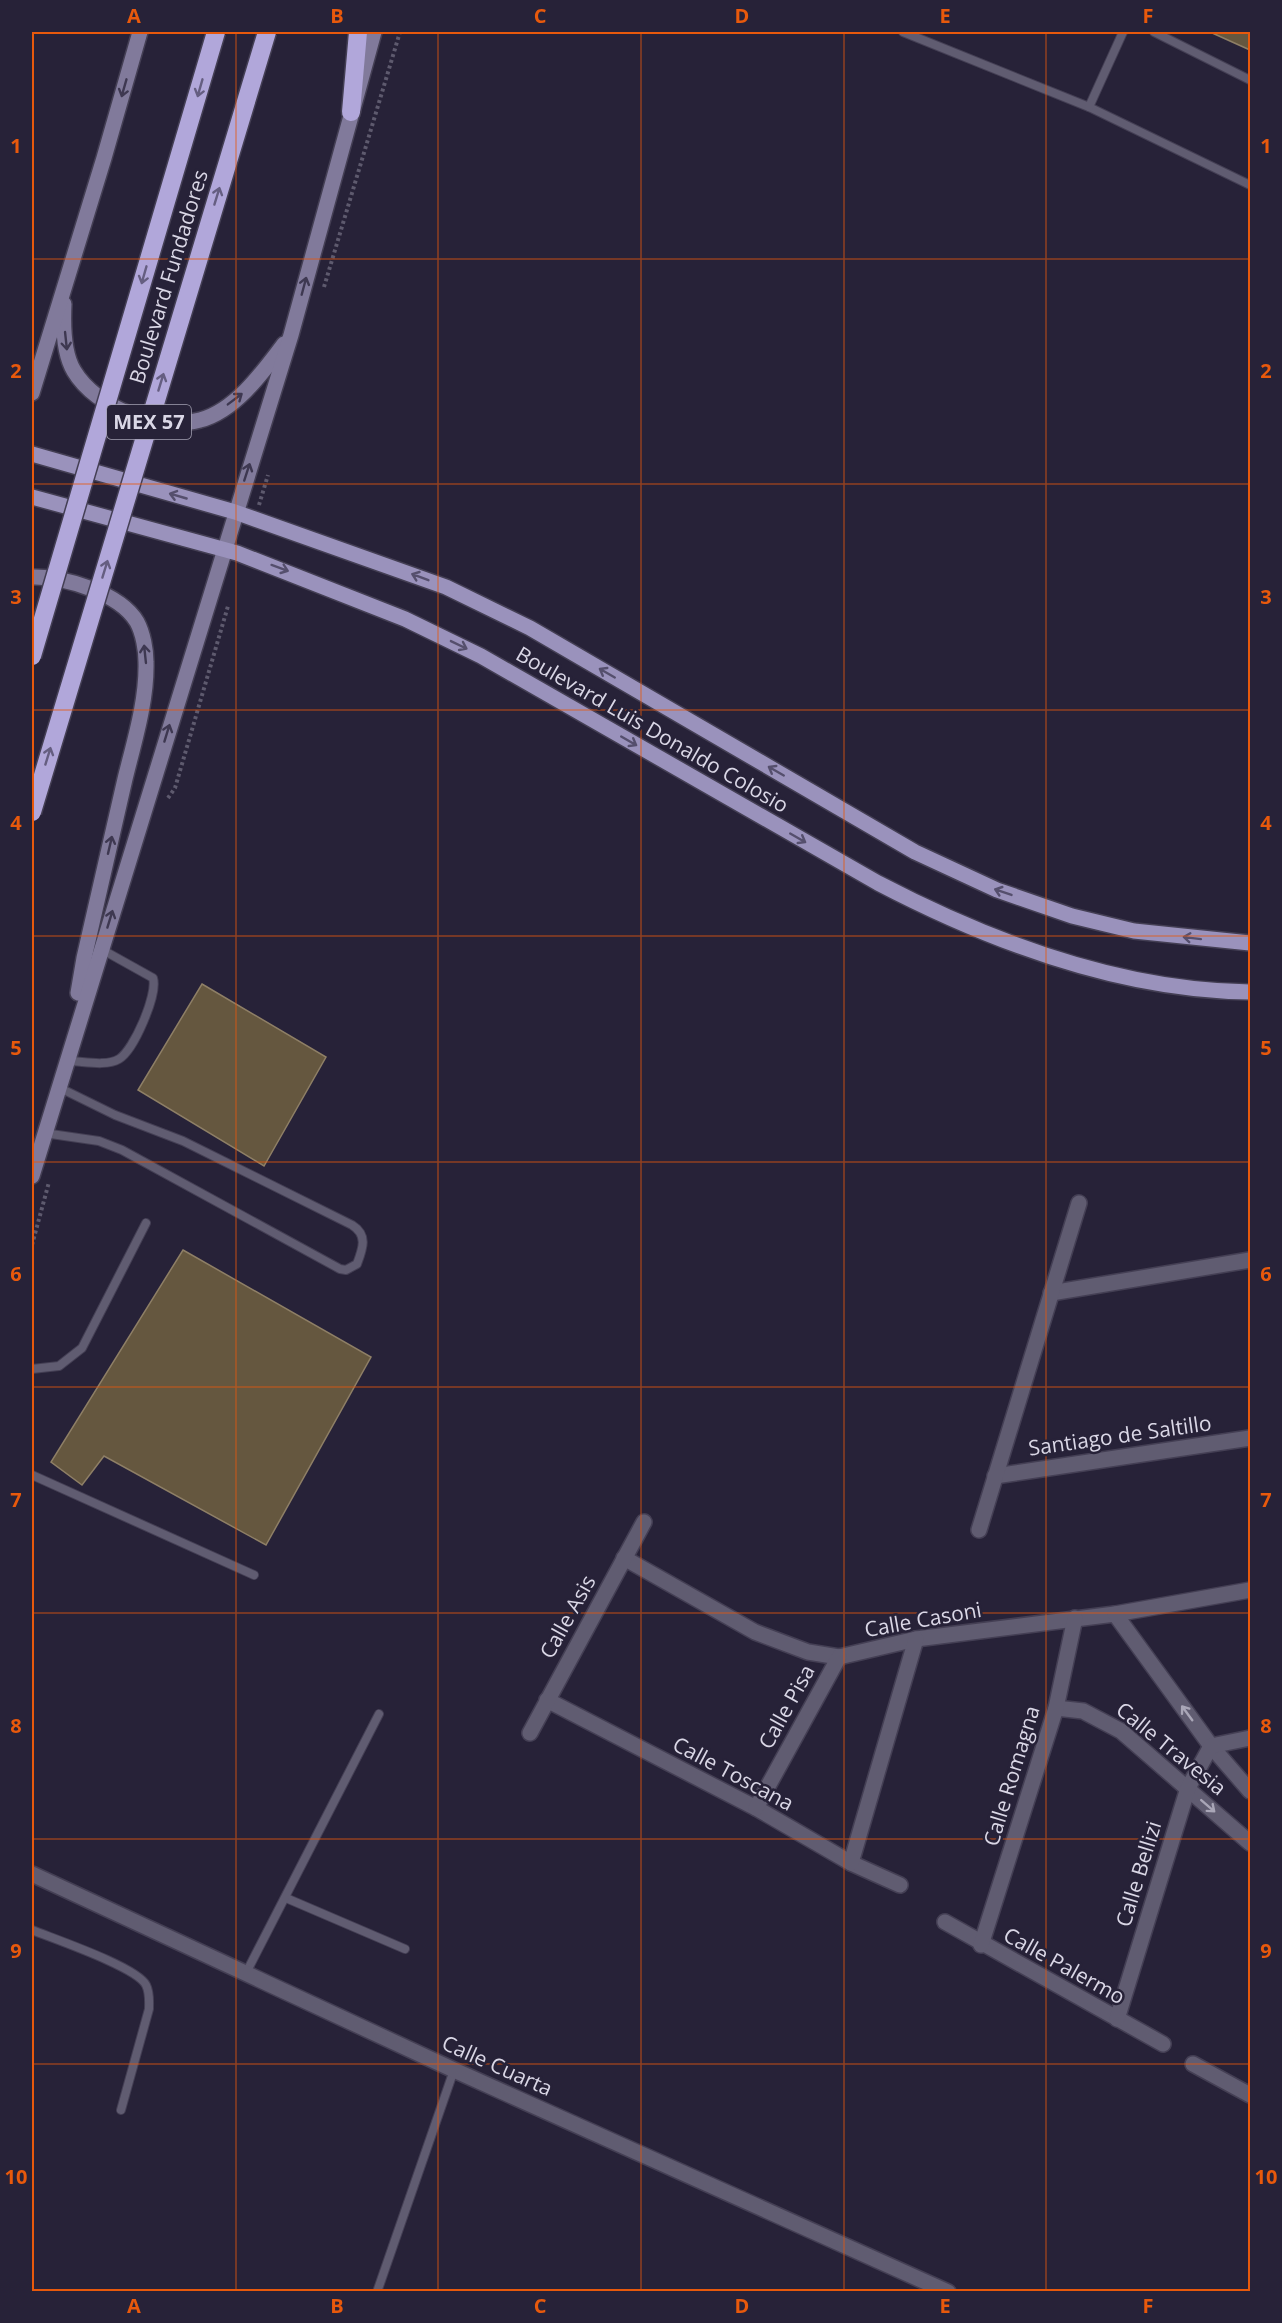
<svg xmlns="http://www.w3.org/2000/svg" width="1282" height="2323" viewBox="0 0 1282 2323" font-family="'Open Sans',sans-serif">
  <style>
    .building { fill: #65573f; stroke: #8e7f66; stroke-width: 1.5 }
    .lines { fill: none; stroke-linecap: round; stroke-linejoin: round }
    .lane-casing { stroke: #443f54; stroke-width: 10 }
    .street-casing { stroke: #443f54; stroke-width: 18 }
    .secondary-casing { stroke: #443f54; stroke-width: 18 }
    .primary-casing { stroke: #443f54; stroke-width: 18 }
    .highway-casing { stroke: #443f54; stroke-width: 21 }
    .path { stroke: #5e5a6e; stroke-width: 4; stroke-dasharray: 3 3; stroke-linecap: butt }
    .lane { stroke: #605c71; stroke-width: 8 }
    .street { stroke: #605c71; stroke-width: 15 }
    .secondary { stroke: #817a9b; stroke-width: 15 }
    .primary { stroke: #9a92bc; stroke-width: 15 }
    .highway { stroke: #b1a7da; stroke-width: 18 }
    .highway-bridge-casing { stroke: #443f54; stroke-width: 21; stroke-linecap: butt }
    .highway-bridge { stroke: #b1a7da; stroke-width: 18 }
    .oneway { stroke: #3e3851 }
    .oneway2 { stroke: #655e81 }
    .oneway3 { stroke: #554f6d }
    .oneway4 { stroke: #a9a6b7 }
    .grid { fill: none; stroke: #e8590c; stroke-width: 1.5; stroke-opacity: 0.55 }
    .labels { text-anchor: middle; stroke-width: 5; stroke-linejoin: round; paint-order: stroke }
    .shield { fill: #272238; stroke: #a4a1b2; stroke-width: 1.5 }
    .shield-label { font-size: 20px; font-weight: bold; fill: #dad7e6 }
    .street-label { font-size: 21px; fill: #dad7e6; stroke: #272238 }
    .neatline { fill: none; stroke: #e8590c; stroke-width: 2 }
    .grid-label { font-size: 20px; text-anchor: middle; font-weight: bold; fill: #e8590c }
  </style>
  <rect width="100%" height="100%" fill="#272238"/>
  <!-- building -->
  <g class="building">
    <polygon points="1210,32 1250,32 1250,50"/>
    <polygon points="202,984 326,1057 264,1166 138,1090"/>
    <polygon points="183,1250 371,1357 266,1545 104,1456 82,1485 51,1462"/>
  </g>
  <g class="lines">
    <!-- lane casing -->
    <g class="lane-casing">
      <g id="lane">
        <polyline points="903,32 1089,107 1250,185"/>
        <polyline points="1154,32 1250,80"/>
        <polyline points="1089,107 1123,32"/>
        <path d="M67 1061C83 1061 105 1067 119 1059 134 1050 158 994 153 978L101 949"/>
        <path d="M44 1133 99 1141 122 1150 340 1269 346 1270 357 1264C363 1248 368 1235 352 1225L183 1141 115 1115 58 1087"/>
        <polyline points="32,1369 59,1366 82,1348 146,1223"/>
        <polyline points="32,1475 254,1575"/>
        <polyline points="286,1898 405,1949"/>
        <path d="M32 1930C54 1939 137 1967 146 1985 150 1993 149 2000 149 2009L121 2110"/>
        <polyline points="246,1973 379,1714"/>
        <polyline points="377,2292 454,2070"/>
      </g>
    </g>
    <!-- street casing -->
    <g class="street-casing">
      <g id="street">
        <polyline points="1051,1293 1250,1260"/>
        <polyline points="995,1476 1250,1438"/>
        <polyline points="979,1530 1079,1203"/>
        <polyline points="624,1558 755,1632 808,1652 839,1657 916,1639 1115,1614 1250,1590"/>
        <polyline points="1115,1614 1211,1746 1250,1791"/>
        <polyline points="547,1700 756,1808 851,1863 900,1885"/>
        <polyline points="1056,1708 1083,1711 1121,1731 1250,1843"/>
        <polyline points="530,1733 644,1522"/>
        <polyline points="756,1808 839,1657"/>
        <polyline points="851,1863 916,1639"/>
        <polyline points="32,1874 454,2070 948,2292"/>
        <polyline points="945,1922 1163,2044"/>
        <polyline points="981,1945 1056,1708 1075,1618"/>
        <polyline points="1117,2019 1188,1788 1211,1746 1250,1738"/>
        <polyline points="1193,2064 1250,2095"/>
      </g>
    </g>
    <!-- secondary casing -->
    <g class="secondary-casing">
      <g id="secondary">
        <path d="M64 304C63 324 63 353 74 371 96 408 158 432 200 420 235 411 263 372 284 344"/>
        <polyline points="32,393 104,158 140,32"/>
        <path d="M32 577C63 576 120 593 137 622 143 633 146 650 146 662 147 701 134 742 125 779 111 839 98 898 84 958L78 993"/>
        <polyline points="32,1176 291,335 374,32"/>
      </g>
    </g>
    <!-- primary casing -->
    <g class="primary-casing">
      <g id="primary">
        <polyline points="32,454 235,512 446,587 530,628 915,852 997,890 1072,916 1134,931 1250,943"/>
        <path d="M32 497 237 553 405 619 481 656 878 883C991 942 1121 991 1250 992"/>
      </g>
    </g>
    <!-- highway casing -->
    <g class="highway-casing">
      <polyline id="highway" points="351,112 358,32"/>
    </g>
    <!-- path -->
    <g class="path">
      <polyline points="324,287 400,32"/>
      <polyline points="259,505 268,475"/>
      <polyline points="168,798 175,788 228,606"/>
      <polyline points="32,1245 49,1182"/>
    </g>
    <!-- lane -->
    <use href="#lane" class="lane"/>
    <!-- street -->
    <use href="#street" class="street"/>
    <!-- secondary -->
    <use href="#secondary" class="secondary"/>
    <!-- primary -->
    <use href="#primary" class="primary"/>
    <!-- highway -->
    <use href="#highway" class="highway"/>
    <!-- highway-bridge casing -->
    <g class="highway-bridge-casing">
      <g id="highway-bridge">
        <polyline points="32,656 216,32"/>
        <polyline points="32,812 267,32"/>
      </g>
    </g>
    <!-- highway-bridge -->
    <use href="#highway-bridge" class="highway-bridge"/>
  </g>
  <!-- one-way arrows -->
  <defs><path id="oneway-shaft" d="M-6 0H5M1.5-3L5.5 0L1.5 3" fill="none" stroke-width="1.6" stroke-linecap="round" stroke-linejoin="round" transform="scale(1.5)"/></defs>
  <g class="oneway">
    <use href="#oneway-shaft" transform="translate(124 88) rotate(106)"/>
    <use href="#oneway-shaft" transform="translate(304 286) rotate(-75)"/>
    <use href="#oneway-shaft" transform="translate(66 341) rotate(84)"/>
    <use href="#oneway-shaft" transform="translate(235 399) rotate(-37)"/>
    <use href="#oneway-shaft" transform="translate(247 472) rotate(-72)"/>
    <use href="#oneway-shaft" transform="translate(145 654) rotate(-96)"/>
    <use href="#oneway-shaft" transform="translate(167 733) rotate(-73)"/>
    <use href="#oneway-shaft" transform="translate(110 845) rotate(-77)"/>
    <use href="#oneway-shaft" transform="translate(110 919) rotate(-73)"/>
  </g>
  <g class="oneway2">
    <use href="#oneway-shaft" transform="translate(200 88) rotate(106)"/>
    <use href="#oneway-shaft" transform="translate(217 196) rotate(-73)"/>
    <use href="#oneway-shaft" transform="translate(144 275) rotate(106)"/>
    <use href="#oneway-shaft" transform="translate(161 382) rotate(-73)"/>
    <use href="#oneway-shaft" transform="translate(105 569) rotate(-73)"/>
    <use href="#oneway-shaft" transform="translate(48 756) rotate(-73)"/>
  </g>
  <g class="oneway3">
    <use href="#oneway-shaft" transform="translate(178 496) rotate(-164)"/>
    <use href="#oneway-shaft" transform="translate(280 568) rotate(20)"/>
    <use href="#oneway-shaft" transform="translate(420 577) rotate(-159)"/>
    <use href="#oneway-shaft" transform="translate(459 645) rotate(26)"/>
    <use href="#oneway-shaft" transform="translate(607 673) rotate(-150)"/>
    <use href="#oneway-shaft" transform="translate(629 741) rotate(30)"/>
    <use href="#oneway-shaft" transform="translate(776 771) rotate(-150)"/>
    <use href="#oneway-shaft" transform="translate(798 838) rotate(30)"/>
    <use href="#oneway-shaft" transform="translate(1003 892) rotate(-161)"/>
    <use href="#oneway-shaft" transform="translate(1192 938) rotate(-173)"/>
  </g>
  <g class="oneway4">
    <use href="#oneway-shaft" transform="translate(1187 1713) rotate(-126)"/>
    <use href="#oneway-shaft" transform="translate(1208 1806) rotate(41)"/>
  </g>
  <!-- grid -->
  <path class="grid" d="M236 32V2292M438 32V2292M641 32V2292M844 32V2292M1046 32V2292M32 259H1250M32 484H1250M32 710H1250M32 936H1250M32 1162H1250M32 1387H1250M32 1613H1250M32 1839H1250M32 2064H1250"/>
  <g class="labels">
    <!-- shield labels -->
    <rect class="shield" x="107" y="405" width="84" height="34" rx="4.5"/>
    <g class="shield-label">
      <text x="149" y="429">MEX 57</text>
    </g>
    <!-- street labels -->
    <g class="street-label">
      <text transform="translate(169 277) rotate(-73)" y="7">Boulevard Fundadores</text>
      <text transform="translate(652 730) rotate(30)" y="7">Boulevard Luis Donaldo Colosio</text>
      <text transform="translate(1120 1436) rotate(-8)" y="7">Santiago de Saltillo</text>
      <text transform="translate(568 1617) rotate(-61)" y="7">Calle Asis</text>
      <text transform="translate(923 1620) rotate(-10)" y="7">Calle Casoni</text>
      <text transform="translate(787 1707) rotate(-61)" y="7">Calle Pisa</text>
      <text transform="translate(1171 1749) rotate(39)" y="7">Calle Travesia</text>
      <text transform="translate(733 1774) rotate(28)" y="7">Calle Toscana</text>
      <text transform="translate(1012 1776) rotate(-73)" y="7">Calle Romagna</text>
      <text transform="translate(1139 1874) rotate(-73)" y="7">Calle Bellizi</text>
      <text transform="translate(1064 1966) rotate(29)" y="7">Calle Palermo</text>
      <text transform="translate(497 2066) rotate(24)" y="7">Calle Cuarta</text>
    </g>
  </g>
  <!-- border -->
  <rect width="1282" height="2323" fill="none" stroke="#272238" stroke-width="66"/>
  <rect x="33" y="33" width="1216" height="2257" class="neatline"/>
  <g class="grid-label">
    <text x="134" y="23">A</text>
    <text x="337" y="23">B</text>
    <text x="540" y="23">C</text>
    <text x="742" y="23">D</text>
    <text x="945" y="23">E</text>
    <text x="1148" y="23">F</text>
    <text x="16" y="153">1</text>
    <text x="1266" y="153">1</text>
    <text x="16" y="378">2</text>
    <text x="1266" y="378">2</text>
    <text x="16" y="604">3</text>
    <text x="1266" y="604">3</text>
    <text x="16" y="830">4</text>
    <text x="1266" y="830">4</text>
    <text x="16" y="1055">5</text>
    <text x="1266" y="1055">5</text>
    <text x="16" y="1281">6</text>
    <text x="1266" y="1281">6</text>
    <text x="16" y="1507">7</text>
    <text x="1266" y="1507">7</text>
    <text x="16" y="1733">8</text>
    <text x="1266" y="1733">8</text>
    <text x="16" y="1958">9</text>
    <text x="1266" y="1958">9</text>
    <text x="16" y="2184">10</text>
    <text x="1266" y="2184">10</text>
    <text x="134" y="2313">A</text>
    <text x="337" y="2313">B</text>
    <text x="540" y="2313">C</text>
    <text x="742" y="2313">D</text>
    <text x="945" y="2313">E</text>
    <text x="1148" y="2313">F</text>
  </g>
</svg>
